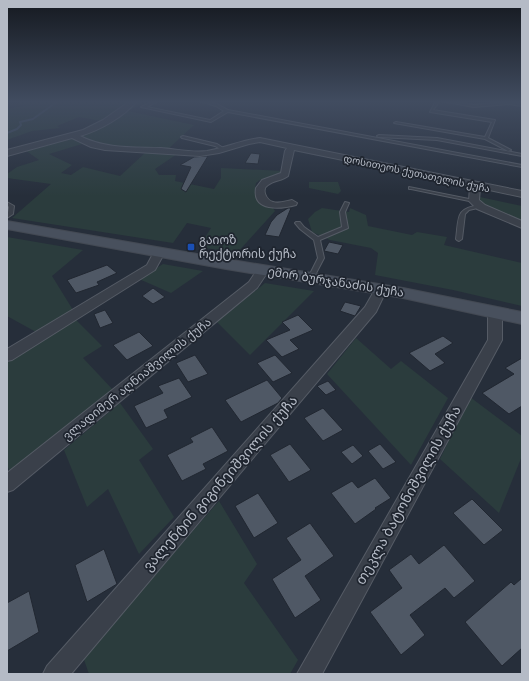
<svg xmlns="http://www.w3.org/2000/svg" width="529" height="681" viewBox="0 0 529 681" font-family="'Noto Sans','Noto Sans Georgian',sans-serif">
  <style>
    .green { fill: #2b3c3d }
    .lines { fill: none; stroke-linecap: round; stroke-linejoin: round }
    .stream { stroke: #3e4c60; stroke-width: 2 }
    .building { fill: #4f5865; stroke: #212731 }
    .lane-casing { stroke: #555b65; stroke-width: 2 }
    .street-casing { stroke: #555b65; stroke-width: 2 }
    .secondary-casing { stroke: #434953; stroke-width: 2 }
    .lane { fill: #3a404a; fill-rule: evenodd }
    .street { fill: #3a404a; fill-rule: evenodd }
    .secondary { fill: #48505d; fill-rule: evenodd }
    .transit-dot { fill: #1a4fb4; stroke: #1f252f; stroke-width: 1.5 }
    .labels { text-anchor: middle; stroke-width: 3.5; stroke-linejoin: round; paint-order: stroke }
    .far-street-label { font-size: 10px; fill: #b5bbc6; stroke: #1f252f }
    .poi-label { font-size: 12px; fill: #b5bbc6; stroke: #1f252f; text-anchor: start }
    .street-label { font-size: 12px; fill: #b5bbc6; stroke: #1f252f }
    .near-street-label { font-size: 14px; fill: #b5bbc6; stroke: #1f252f }
  </style>
  <rect width="100%" height="100%" fill="#262e3a"/>
  <!-- green -->
  <g class="green">
    <polygon points="24,101 131,101 121,110 101,121 79,117 57,126 60,128 32,131 7,140 7,118 9,116 7,116 7,109 23,106 17,103"/>
    <polygon points="136,101 148,101 128,111 194,125 166,151 107,146 80,138 81,136 119,115"/>
    <path d="M68 139H73L82 144 49 154 72 165 61 173 71 175 83 167 120 176 146 152 177 154 155 169 159 175H176L175 181 214 189 221 178V168L283 171 282 175 260 180 256 183C253 196 259 206 273 208L275 211 237 253 199 247 211 228 187 223 173 243 12 218 51 184 7 178V174L17 167 39 160 25 150Z"/>
    <polygon points="309,182 338,182 341,191 338,194 309,188"/>
    <polygon points="480,197 522,206 522,223 500,214 480,202"/>
    <polygon points="322,208 349,212 350,208 366,215 368,226 412,235 417,232 447,237 444,245 522,263 522,306 453,290 375,275 378,253 371,248 330,240 312,232 308,219 315,212"/>
    <polygon points="7,237 83,250 52,276 73,310 36,332 7,316"/>
    <polygon points="163,264 203,271 171,293 139,279"/>
    <polygon points="265,283 314,291 250,355 217,322"/>
    <polygon points="75,319 102,346 83,358 114,391 11,474 7,465 7,363"/>
    <polygon points="356,338 391,369 401,361 448,398 411,465 327,374"/>
    <polygon points="470,397 522,436 522,456 499,513 440,459"/>
    <polygon points="120,403 153,449 139,460 174,517 139,554 108,489 87,507 64,450"/>
    <polygon points="219,501 257,564 244,583 298,660 290,674 89,674 83,657"/>
  </g>
  <g class="lines">
    <!-- stream -->
    <polyline class="stream" points="7,133 17,129 21,125 20,122 33,119 58,101"/>
  </g>
  <!-- building -->
  <g class="building">
    <polygon points="251,153 260,154 258,164 245,163"/>
    <polygon points="208,156 186,192 181,189 191,167 180,165 194,157"/>
    <polygon points="288,208 291,208 279,237 265,235 271,222 277,215"/>
    <polygon points="329,242 343,245 338,254 324,251"/>
    <polygon points="107,265 117,273 97,282 99,285 76,293 67,280"/>
    <polygon points="153,288 165,297 153,304 142,296"/>
    <polygon points="345,302 361,306 355,316 340,311"/>
    <polygon points="105,310 113,323 100,328 94,314"/>
    <polygon points="298,315 313,330 290,340 299,349 282,357 266,340 290,330 282,322"/>
    <polygon points="139,332 153,346 127,360 113,345"/>
    <polygon points="443,336 453,343 435,354 445,363 430,371 409,353"/>
    <polygon points="195,355 208,374 188,382 176,363"/>
    <polygon points="275,355 292,373 273,382 257,363"/>
    <polygon points="522,358 522,406 509,414 482,393 514,374 505,368"/>
    <polygon points="179,378 192,397 164,410 168,418 146,428 134,406 163,393 158,386"/>
    <polygon points="267,380 282,398 278,403 241,422 225,400"/>
    <polygon points="328,381 336,390 326,395 317,386"/>
    <polygon points="323,408 343,430 323,441 304,418"/>
    <polygon points="212,427 228,451 203,464 206,469 182,481 167,455 193,442 190,438"/>
    <polygon points="290,444 311,470 289,482 270,455"/>
    <polygon points="380,444 396,462 383,469 368,451"/>
    <polygon points="353,445 363,456 352,464 341,452"/>
    <polygon points="375,478 391,498 375,508 376,509 355,524 331,493 352,481 358,488"/>
    <polygon points="258,493 278,523 254,538 235,506"/>
    <polygon points="472,499 503,530 484,545 453,513"/>
    <polygon points="310,523 334,556 305,576 321,600 295,618 272,579 301,560 286,538"/>
    <polygon points="444,545 475,581 454,598 445,588 410,615 425,635 401,655 370,612 402,588 389,570 411,554 419,564"/>
    <polygon points="104,549 117,584 87,602 75,565"/>
    <polygon points="522,578 522,648 502,666 465,622 511,582 514,585"/>
    <polygon points="29,591 39,632 7,651 7,603"/>
  </g>
  <g class="lines">
    <!-- lane casing -->
    <g class="lane-casing">
      <g id="lane">
        <path d="M154 101H158L147 107 210 120 224 111 216 106 199 101C210 100 219 105 228 110L522 165V167L228 112 211 122 141 107Z"/>
        <polygon points="436,101 440,101 433,110 495,120 488,138 511,150 508,151 485,139 394,123 396,122 485,137 492,122 430,112"/>
        <polygon points="441,101 448,101 474,105 509,102 522,104 522,106 509,104 474,107"/>
        <polygon points="379,135 437,138 522,154 522,156 437,140 378,137 377,136"/>
        <polygon points="183,136 217,144 225,149 222,150 215,146 182,138 181,137"/>
        <polygon points="409,187 474,200 476,201 474,202 411,189 409,189"/>
        <polygon points="7,202 14,206 13,214 7,218 9,207 7,205"/>
        <polygon points="345,202 349,203 345,212 348,228 320,240 324,258 313,279 309,279 308,278 318,258 314,240 300,229 295,223 296,222 300,222 304,227 318,237 342,227 340,212"/>
        <path d="M480 205H482V207L469 210 465 214 462 239 459 241 457 240 456 239C459 218 455 208 480 205Z"/>
      </g>
    </g>
    <!-- street casing -->
    <g class="street-casing">
      <g id="street">
        <path d="M130 101H137C123 117 101 130 80 136 105 149 133 147 161 148 176 149 191 153 207 151 225 148 242 140 260 138L522 191V197L480 188 479 200 485 205 522 221V228L477 209 469 201 470 186 294 150 288 176C282 181 274 180 268 185 261 189 266 200 273 202 279 204 286 201 292 200L297 203 296 205C281 209 252 212 256 188L262 180 281 173 285 151 287 148 260 142 249 144 219 153 200 156 105 150 91 147 72 138 7 156V150L83 130 103 120Z"/>
        <polygon points="159,249 163,250 165,252 155,270 12,360 7,361 7,349 147,265 155,250"/>
        <polygon points="263,266 267,267 269,270 257,288 13,490 7,492 7,473 249,282 259,267"/>
        <polygon points="381,285 385,286 387,289 376,312 71,674 43,674 47,666 365,307 377,286"/>
        <polygon points="495,308 500,309 502,312 502,340 322,674 297,674 488,340 488,312 490,309"/>
      </g>
    </g>
    <!-- secondary casing -->
    <g class="secondary-casing">
      <polygon id="secondary" points="7,221 226,259 403,288 522,312 522,324 403,298 226,269 7,229"/>
    </g>
    <!-- lane -->
    <use href="#lane" class="lane"/>
    <!-- street -->
    <use href="#street" class="street"/>
    <!-- secondary -->
    <use href="#secondary" class="secondary"/>
  </g>
  <!-- sky -->
  <linearGradient id="sky" x2="0" y2="1"><stop stop-color="#151920"/><stop offset="0.52" stop-color="#414c60"/><stop offset="1" stop-color="#414c60" stop-opacity="0"/></linearGradient>
  <rect width="529" height="196" fill="url(#sky)"/>
  <!-- markers -->
  <rect class="transit-dot" x="187" y="243" width="8" height="8" rx="2"/>
  <g class="labels">
    <!-- far-street labels -->
    <g class="far-street-label">
      <text transform="translate(417 173) rotate(12)" y="4">დოსითეოს ქუთათელის ქუჩა</text>
    </g>
    <!-- poi labels -->
    <g class="poi-label">
      <text x="199" y="244">გაიოზ<tspan x="199" dy="14">რექტორის ქუჩა</tspan></text>
    </g>
    <!-- street labels -->
    <g class="street-label">
      <text transform="translate(336 282) rotate(9)" y="4">ემირ ბურჯანაძის ქუჩა</text>
      <text transform="translate(137 379) rotate(-39)" y="4">ვლადიმერ აღნიაშვილის ქუჩა</text>
    </g>
    <!-- near-street labels -->
    <g class="near-street-label">
      <text transform="translate(220 483) rotate(-49)" y="5">ვალენტინ გიგინეიშვილის ქუჩა</text>
      <text transform="translate(408 495) rotate(-61)" y="5">თეკლა ბატონიშვილის ქუჩა</text>
    </g>
  </g>
  <!-- border -->
  <rect width="529" height="681" fill="none" stroke="#b5bbc6" stroke-width="16"/>
</svg>
